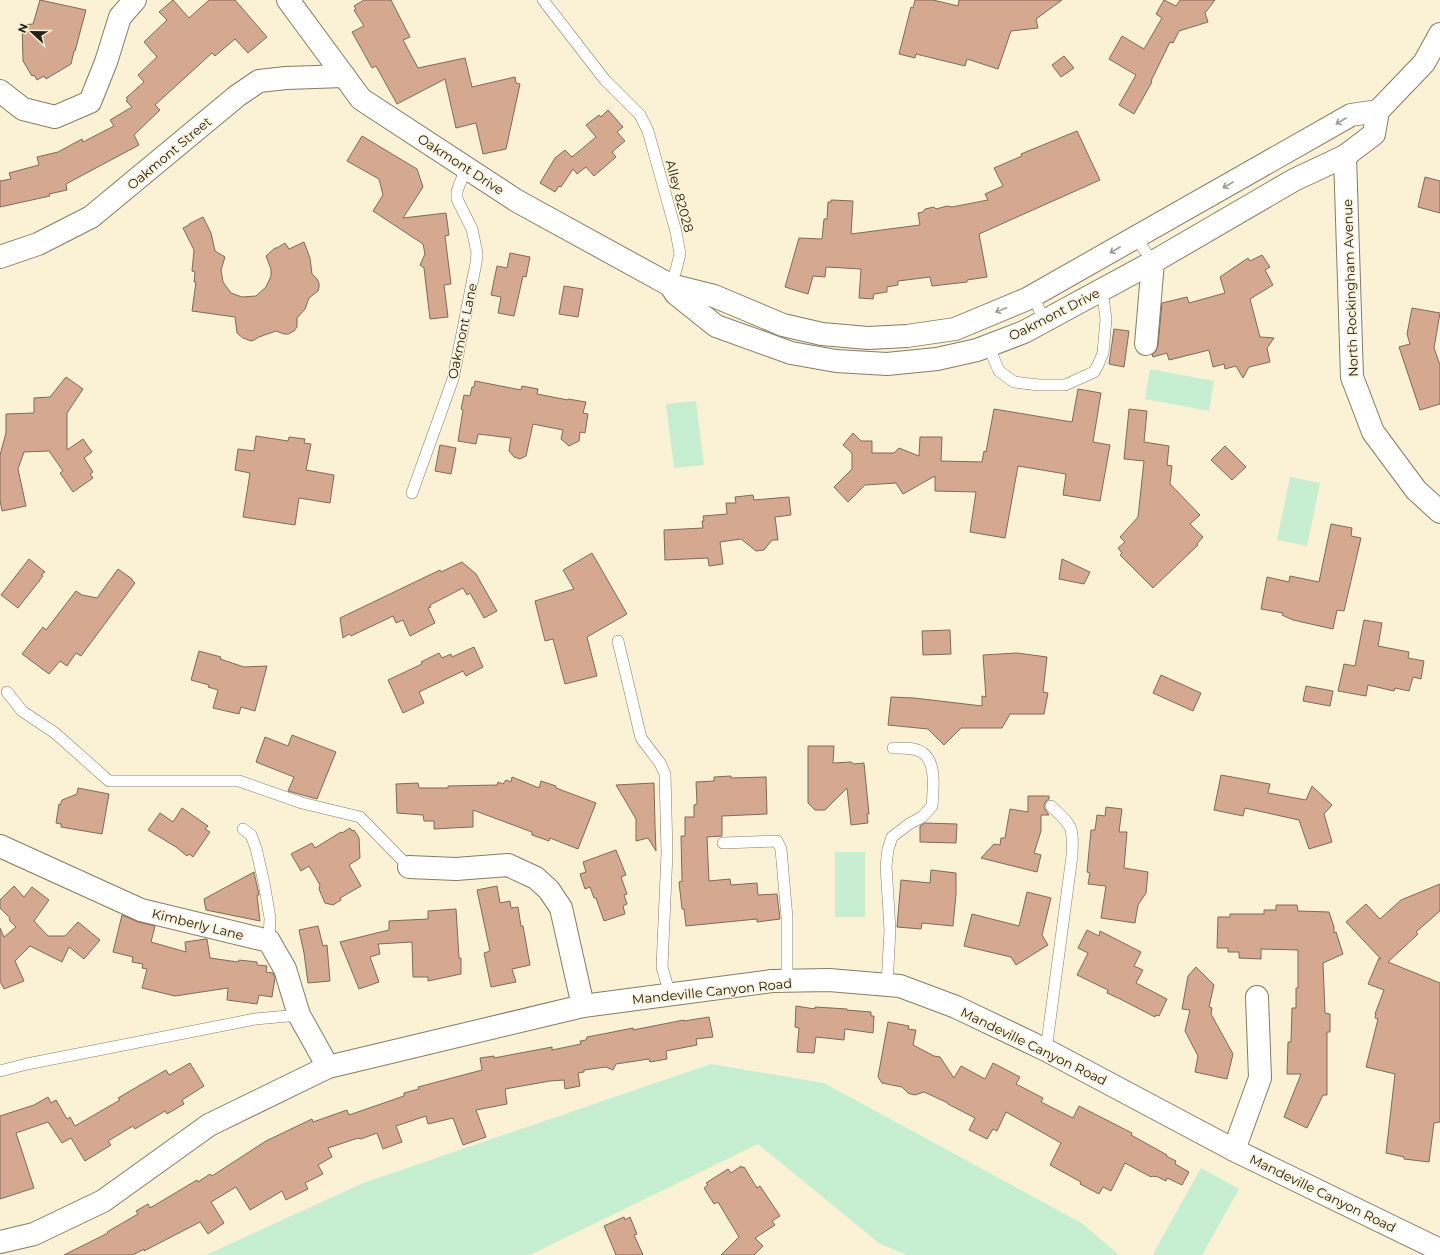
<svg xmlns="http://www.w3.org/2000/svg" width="1440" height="1255" viewBox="0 0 1440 1255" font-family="Montserrat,sans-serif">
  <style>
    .green { fill: #c6eed0 }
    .building { fill: #d4a990; stroke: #80695a }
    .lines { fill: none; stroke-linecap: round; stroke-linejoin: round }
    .service-casing { stroke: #857c64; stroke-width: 12 }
    .minor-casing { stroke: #857c64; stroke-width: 24 }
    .tertiary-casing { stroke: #857c64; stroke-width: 24 }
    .service { stroke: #fff; stroke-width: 11 }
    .minor { stroke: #fff; stroke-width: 22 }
    .tertiary { stroke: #fff; stroke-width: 22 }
    .oneway { stroke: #9d9c97 }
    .labels { text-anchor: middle; stroke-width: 3; stroke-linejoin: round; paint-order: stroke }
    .street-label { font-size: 13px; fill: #262218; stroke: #fbf2d6 }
  </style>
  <rect width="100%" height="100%" fill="#fbf2d6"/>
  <!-- green -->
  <g class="green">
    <polygon points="1150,369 1214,381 1209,411 1145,399"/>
    <polygon points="696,401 704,465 674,468 666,404"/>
    <polygon points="1290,477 1320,483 1307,546 1277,540"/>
    <rect x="835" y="852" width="30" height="65"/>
    <polygon points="711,1064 824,1083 1083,1224 1119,1255 907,1255 880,1244 758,1144 530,1255 206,1255 363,1183"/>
    <polygon points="1201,1168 1239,1189 1202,1255 1154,1255 1153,1254"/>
  </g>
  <!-- building -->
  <g class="building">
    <polygon points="40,0 86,10 75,51 74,51 71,64 46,79 44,76 37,80 34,75 32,76 23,61 22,25 33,24"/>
    <polygon points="173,0 189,18 209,0 235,0 267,37 248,53 235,39 215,56 212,53 155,105 160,110 134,135 139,145 66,184 67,190 49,194 50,196 0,207 0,181 11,179 9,173 39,165 37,157 58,152 82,139 83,142 114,126 110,120 132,107 126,101 128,100 126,98 144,82 138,75 157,57 144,42 167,20 159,12"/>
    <polygon points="364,0 391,0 410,37 403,40 418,68 465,58 472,87 515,77 516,83 520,84 506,149 483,154 476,123 456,128 445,79 397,104 376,66 372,68 352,32 364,26 354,10 356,9 354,6"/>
    <polygon points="915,0 933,0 958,6 959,0 1062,0 1036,19 1038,28 1011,31 998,69 967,59 965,66 916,54 915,58 899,54 911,7 913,8"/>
    <polygon points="1164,0 1176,6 1180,0 1215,0 1205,13 1208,22 1179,31 1173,43 1170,42 1151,81 1152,82 1134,114 1119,105 1136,75 1109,59 1122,36 1144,49 1162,18 1156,14"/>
    <polygon points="1064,56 1074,68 1061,77 1052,65"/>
    <polygon points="608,110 623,127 617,132 625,141 612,152 616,157 594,176 586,167 577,174 573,169 561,187 559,186 555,192 540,183 555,158 565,150 572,157 596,137 586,125 599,115 601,117"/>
    <polygon points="1077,131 1100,180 979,234 987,277 967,280 967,282 932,286 930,277 898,281 898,285 887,287 887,292 874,294 873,299 859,298 861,269 826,267 825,277 813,276 808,294 785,287 799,238 822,239 824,219 827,219 828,202 831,202 831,200 853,201 851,234 920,225 918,213 923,212 925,209 934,207 936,209 947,206 952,207 988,200 985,194 1003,186 994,168 1022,156 1021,154"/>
    <polygon points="362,136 417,169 423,187 403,218 446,213 449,235 445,236 451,284 444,285 448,317 430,319 424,268 420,265 425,254 423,244 373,211 383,195 379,179 347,161"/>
    <polygon points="1425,177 1440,181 1440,213 1418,207"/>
    <polygon points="203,217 211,233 215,251 225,257 221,270 223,282 231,293 242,297 256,296 266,287 271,276 271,269 266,256 275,248 277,248 285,243 289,249 304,242 310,258 312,274 317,279 319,283 319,287 318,291 309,298 305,309 297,318 297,327 294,331 288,334 284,334 276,331 259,337 254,340 251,341 243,338 237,333 235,317 192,311 196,282 194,282 195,272 192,271 194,250 183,228 189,225 189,224"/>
    <polygon points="510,253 530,257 526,277 523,276 514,316 498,313 501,297 491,295 497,266 507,268"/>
    <polygon points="1262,255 1270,267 1265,270 1273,285 1250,299 1260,337 1274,338 1267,348 1270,362 1249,367 1243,378 1236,366 1225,369 1224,364 1213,367 1209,350 1169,360 1167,353 1153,357 1152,354 1156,351 1158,345 1162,303 1187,297 1189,303 1225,293 1220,277 1248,258 1250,261"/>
    <polygon points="564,286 583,289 578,317 559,314"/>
    <polygon points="1412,308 1440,313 1434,348 1440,365 1440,404 1420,410 1399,347 1410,344 1407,334"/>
    <polygon points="1114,329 1129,331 1124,367 1109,364"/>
    <polygon points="66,377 83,389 67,413 67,450 83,439 92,452 84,458 93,472 90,474 93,478 73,492 60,473 63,471 49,451 24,452 18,469 26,506 2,511 0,500 0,455 6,433 6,414 34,413 34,398 50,397"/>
    <polygon points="475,381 521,390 522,386 538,389 537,394 568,400 568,399 586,402 583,413 588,414 585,433 580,432 579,441 569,446 561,439 563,430 533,424 526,456 520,459 514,457 509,451 511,438 478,434 476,444 458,441 463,410 461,409 464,395 470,396 472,387 474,387"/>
    <polygon points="1078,389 1101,393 1093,442 1110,445 1100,501 1063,495 1066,474 1018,466 1005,538 970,532 976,492 935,491 935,476 903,494 896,483 865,485 848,502 834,487 852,469 852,453 843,445 853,433 861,441 872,441 872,453 894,453 899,448 919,456 920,437 942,437 941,461 982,462 984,451 986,452 994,409 1072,422"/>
    <polygon points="1129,409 1147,411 1144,442 1169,446 1167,465 1172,466 1170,484 1200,515 1190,524 1203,537 1197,544 1198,545 1153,588 1120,555 1122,553 1118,548 1125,542 1120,537 1138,517 1144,461 1124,459"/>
    <polygon points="256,436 288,441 289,437 305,439 304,443 311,444 306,470 334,475 330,503 299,498 295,525 243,517 250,473 235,470 238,449 254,451"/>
    <polygon points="440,445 456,448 451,474 435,471"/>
    <polygon points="1225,446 1246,467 1232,480 1211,460"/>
    <polygon points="753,495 754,500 789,497 791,515 775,517 778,540 772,540 764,550 756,551 741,539 720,542 723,564 709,566 708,558 665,560 664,530 703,528 702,521 704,521 703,516 727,514 726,503 736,503 735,497"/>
    <polygon points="1331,524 1352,528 1351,536 1361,538 1344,611 1337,610 1333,629 1293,620 1282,615 1283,613 1261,609 1267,577 1289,582 1290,576 1319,582"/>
    <polygon points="592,553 627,614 587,637 597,676 565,684 553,639 545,641 535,601 574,589 563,570"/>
    <polygon points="29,559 45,572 41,575 43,576 18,608 1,595"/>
    <polygon points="1062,559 1090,572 1084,584 1059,579"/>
    <polygon points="462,562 476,574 497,611 484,618 470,593 467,595 463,588 430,605 431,607 428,608 435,623 410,636 403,620 396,623 393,616 351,636 349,634 343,638 340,618 440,570 441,572"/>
    <polygon points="118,569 132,579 132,580 135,583 81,656 76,653 67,666 60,661 49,674 22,654 43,627 46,630 76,591 82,595 97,598"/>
    <polygon points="1364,620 1382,623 1378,646 1409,652 1408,658 1424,661 1421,679 1413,677 1409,691 1395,688 1394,691 1368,685 1366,696 1338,691 1344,664 1355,666"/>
    <polygon points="950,630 951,654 923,655 922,631"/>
    <polygon points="474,647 483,667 466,676 463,671 419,692 424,703 403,713 388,680 422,664 421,662 439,653 442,658 451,654 452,657"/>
    <polygon points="199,651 221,657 220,659 244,667 267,666 255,711 241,707 239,714 213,708 218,690 208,687 209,685 191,680"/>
    <polygon points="1017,653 1047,657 1043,692 1048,693 1044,714 1010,714 1002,728 961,728 944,745 928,729 888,725 891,697 914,698 982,706 982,696 986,697 983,655"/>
    <polygon points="1161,675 1201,693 1193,711 1153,693"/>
    <polygon points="1306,686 1333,691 1330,706 1303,701"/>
    <polygon points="292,735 336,752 317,799 288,791 294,777 256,762 265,737 288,746"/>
    <polygon points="808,746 834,746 833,763 851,762 854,764 864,763 869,814 867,814 868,823 851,825 847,788 825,810 815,810 808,803"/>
    <polygon points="1221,775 1270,784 1268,793 1306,800 1312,786 1332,805 1324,814 1332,842 1309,849 1299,820 1245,808 1243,816 1214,810"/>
    <polygon points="731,776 731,778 766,777 767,814 722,816 722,836 707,837 709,881 730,879 731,885 757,883 758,895 777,894 780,919 757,922 757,919 686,926 684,909 682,909 679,882 682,881 681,836 685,836 685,817 694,817 694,805 697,804 696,782 714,781 714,777"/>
    <polygon points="512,777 539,788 541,781 556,786 556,788 596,803 578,849 550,838 549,841 532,835 532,832 473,810 473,827 451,828 434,829 434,821 424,821 423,815 397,813 396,784 418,783 419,788 448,788 448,786 497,785 498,782 503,784 506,780 511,782"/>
    <polygon points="654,783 655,826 656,851 648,838 636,841 636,819 616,785"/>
    <polygon points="78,788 109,794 102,834 61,827 61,824 56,823 59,804 60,805 62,800 77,794"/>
    <polygon points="1028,796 1049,796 1049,799 1046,801 1044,805 1044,808 1049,815 1041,815 1041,831 1034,853 1041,855 1037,872 981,858 994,844 1000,845 1001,838 1005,838 1010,809 1028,812"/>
    <polygon points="1106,807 1122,809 1119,832 1127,832 1124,868 1148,872 1146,893 1138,905 1135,923 1101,918 1106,886 1088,884 1090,873 1087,872 1091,830 1095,830 1097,815 1105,816"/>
    <polygon points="182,808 208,826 205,829 210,832 193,857 189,854 187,856 176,847 148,830 160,813 173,822"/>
    <polygon points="925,823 957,824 956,843 920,842 920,826"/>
    <polygon points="350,828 352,831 354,830 359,838 360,858 349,865 361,886 340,898 341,900 333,905 325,903 319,889 320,885 309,866 301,871 291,854 312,843 315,848 341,832 342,833"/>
    <polygon points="616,850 626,875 621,877 627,894 624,895 627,904 623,906 625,914 604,921 596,898 594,898 590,887 585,889 580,874 586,872 583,862"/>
    <polygon points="931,870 956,873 956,894 953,926 922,923 921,929 897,927 901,880 930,883"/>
    <polygon points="254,872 259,895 257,895 260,921 206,910 204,899"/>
    <polygon points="1440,884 1440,911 1416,932 1418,934 1388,962 1440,983 1440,1122 1434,1123 1429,1162 1404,1159 1404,1157 1386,1153 1395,1074 1366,1067 1378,1019 1375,1018 1376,1014 1375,1014 1384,990 1368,984 1379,958 1381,959 1346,922 1366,904 1380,919 1401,900"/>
    <polygon points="14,886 24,897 32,887 49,900 34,921 48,936 65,936 78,922 100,940 84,959 69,947 62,962 30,946 15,961 24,981 4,989 0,981 0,928 4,937 16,927 9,920 10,918 0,908 0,900"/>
    <polygon points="497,886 500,903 510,901 511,908 518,907 521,926 523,926 530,965 512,969 516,982 491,987 484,953 490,951 477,890"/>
    <polygon points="1027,892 1051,898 1042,935 1048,945 1016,965 1011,957 964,946 972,914 1019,926"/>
    <polygon points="1276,905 1297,905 1298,911 1329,912 1334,927 1334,933 1336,932 1343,954 1323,963 1325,1013 1330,1014 1330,1032 1327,1032 1327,1095 1323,1095 1307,1128 1284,1117 1301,1074 1287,1074 1288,1042 1291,1042 1292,1008 1296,1008 1296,988 1298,988 1298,950 1261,949 1261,959 1239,958 1239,952 1228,952 1228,948 1217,948 1218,917 1230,917 1230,914 1264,914 1264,910 1276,910"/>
    <polygon points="456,909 459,958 461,958 461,974 428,981 428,977 413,977 412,942 378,944 380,954 370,957 379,982 359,989 340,942 389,930 389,921 428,919 428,911"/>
    <polygon points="122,915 138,922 155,926 151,942 186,952 185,942 206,939 207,939 210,958 238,962 239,960 257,962 257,965 267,966 266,972 273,973 275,978 272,997 259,995 257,1004 227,1000 228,988 175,996 142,988 147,969 142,968 143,964 132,962 133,957 113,952"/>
    <polygon points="318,926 323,946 327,945 330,981 308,983 304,953 299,930"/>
    <polygon points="1087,930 1099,936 1100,931 1141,952 1134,966 1143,970 1136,983 1167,999 1159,1016 1156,1015 1155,1017 1120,999 1107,993 1108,990 1077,975 1088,953 1078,948"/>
    <polygon points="1196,967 1214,985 1209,1007 1212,1008 1211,1014 1233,1054 1227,1079 1195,1072 1198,1056 1185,1031 1190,1010 1182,1009 1188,976"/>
    <polygon points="796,1006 815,1009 815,1007 847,1009 847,1010 871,1012 871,1016 874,1016 873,1033 845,1029 844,1040 816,1037 814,1053 797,1052 799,1028 795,1027"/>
    <polygon points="709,1017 713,1037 696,1039 697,1045 666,1051 667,1059 650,1062 649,1059 616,1064 613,1070 606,1067 584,1070 584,1072 578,1073 580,1086 565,1089 564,1080 550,1081 505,1089 507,1104 476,1110 486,1137 463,1145 453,1118 428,1124 426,1116 396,1126 402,1142 383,1149 377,1133 361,1139 358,1138 328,1148 332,1157 318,1165 323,1174 305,1183 308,1189 286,1200 282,1191 250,1210 236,1187 211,1202 224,1223 208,1234 200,1222 144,1251 144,1249 133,1255 64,1255 108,1233 107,1232 138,1214 136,1211 148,1204 150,1208 197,1180 198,1182 210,1174 212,1176 266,1141 312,1119 313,1122 347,1110 349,1115 404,1096 404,1093 419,1089 418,1087 482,1070 480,1058 494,1056 494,1058 552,1047 552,1050 581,1044 580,1041 586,1040 587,1037 603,1034 633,1028 633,1030 684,1020 684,1021"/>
    <polygon points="888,1022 909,1026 908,1029 916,1030 913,1045 934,1056 940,1057 954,1078 961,1066 985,1079 993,1063 1020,1077 1016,1084 1043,1098 1041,1102 1073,1118 1079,1106 1132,1133 1131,1135 1167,1155 1166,1156 1176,1161 1175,1164 1189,1172 1182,1185 1167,1178 1166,1181 1156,1176 1155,1177 1152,1176 1151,1177 1125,1163 1111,1191 1103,1187 1099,1194 1080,1184 1081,1182 1050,1165 1061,1143 1006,1112 997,1131 993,1129 987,1139 969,1130 975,1118 948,1104 948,1103 924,1092 915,1095 911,1094 908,1093 902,1087 882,1083 878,1077"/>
    <polygon points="190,1063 204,1086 182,1100 184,1104 167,1114 165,1111 135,1129 133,1126 108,1141 111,1145 85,1161 71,1138 62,1143 48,1122 16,1133 34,1188 0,1199 0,1116 34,1105 48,1097 51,1103 56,1100 67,1119 70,1117 75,1126 120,1100 118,1098 166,1070 169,1075"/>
    <polygon points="741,1166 742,1168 744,1167 757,1188 760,1186 780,1216 772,1221 775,1225 755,1238 763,1246 754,1255 721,1255 739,1237 718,1202 714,1204 704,1188 708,1185 706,1183 728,1169 731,1173"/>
    <polygon points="624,1217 625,1220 630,1217 637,1234 634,1235 643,1255 616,1255 604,1226"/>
  </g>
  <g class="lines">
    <!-- service casing -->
    <g class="service-casing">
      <g id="service">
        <polyline points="543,0 605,80 640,115 648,131 676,232 680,254 676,270 670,285"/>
        <polyline points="1136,238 1153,262"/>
        <polyline points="1033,296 1044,320"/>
        <polyline points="988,345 999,371 1014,382 1039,385 1065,385 1094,372 1098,365 1103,353 1106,319 1102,289"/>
        <polyline points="412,493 453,379 476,263 477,253 472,229 457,199 457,191 466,168"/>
        <polyline points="618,641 641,738 660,763 665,774 667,853 662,967 670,995"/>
        <polyline points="7,692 22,711 55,733 109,781 239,781 302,803 360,817 409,867"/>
        <polyline points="243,829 251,835 256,848 264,883 270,918 269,941"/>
        <polyline points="723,843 777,841 781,849 787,918 787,981"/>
        <path d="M887 985 890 930 886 866 888 849 892 837 909 824 922 817 932 806C933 791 937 763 923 753 915 747 902 748 893 748"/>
        <path d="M1046 1050 1072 856C1073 825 1073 827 1051 806"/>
        <polyline points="0,1071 27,1064 255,1019 299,1015"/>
      </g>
    </g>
    <!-- minor casing -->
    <g class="minor-casing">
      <g id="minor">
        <polyline points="288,0 361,99 517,201 670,285 676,294 716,326 791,353 836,361 887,364 937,359 977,350 1024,332 1153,262 1294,180 1345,156 1374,134 1378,111 1424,63 1440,34"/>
        <polyline points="0,91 23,109 55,117 90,102 106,62 120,17 135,0"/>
        <polyline points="1345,156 1352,377 1373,432 1416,490 1440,512"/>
        <polyline points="0,257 38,244 91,217 237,96 259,81 286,78 344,76"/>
        <polyline points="670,285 714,296 783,325 822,334 868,338 907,336 955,329 1027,299 1351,115 1378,111"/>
        <polyline points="1146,344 1153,262"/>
        <polyline points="0,846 141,910 269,941 285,969 299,1015 328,1067"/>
        <polyline points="409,867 456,869 508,865 536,878 549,890 561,908 583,1006"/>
        <polyline points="1234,1150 1260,1078 1257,997"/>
      </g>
    </g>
    <!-- tertiary casing -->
    <g class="tertiary-casing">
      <polyline id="tertiary" points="0,1242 34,1234 103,1201 209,1125 328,1067 583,1006 772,981 829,980 900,986 956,1007 1046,1050 1234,1150 1440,1250"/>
    </g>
    <!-- service -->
    <use href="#service" class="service"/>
    <!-- minor -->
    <use href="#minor" class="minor"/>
    <!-- tertiary -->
    <use href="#tertiary" class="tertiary"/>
  </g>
  <!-- one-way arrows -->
  <defs><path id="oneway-shaft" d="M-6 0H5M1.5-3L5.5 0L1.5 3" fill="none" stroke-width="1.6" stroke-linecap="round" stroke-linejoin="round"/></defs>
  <g class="oneway">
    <use href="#oneway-shaft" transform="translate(1341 121) rotate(150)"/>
    <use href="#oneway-shaft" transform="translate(1228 185) rotate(150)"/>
    <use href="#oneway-shaft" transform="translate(1115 250) rotate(150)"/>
    <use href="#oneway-shaft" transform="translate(1001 310) rotate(158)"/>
  </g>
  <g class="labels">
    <!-- street labels -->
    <g class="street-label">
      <text transform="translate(169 153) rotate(-40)" y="5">Oakmont Street</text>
      <text transform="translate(461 164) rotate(33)" y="5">Oakmont Drive</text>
      <text transform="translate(680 196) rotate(75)" y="5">Alley 82028</text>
      <text transform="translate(1350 288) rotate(-92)" y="5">North Rockingham Avenue</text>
      <text transform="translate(1054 314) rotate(-27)" y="5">Oakmont Drive</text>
      <text transform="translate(462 331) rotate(-78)" y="5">Oakmont Lane</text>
      <text transform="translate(198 924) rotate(14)" y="5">Kimberly Lane</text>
      <text transform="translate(712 991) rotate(-6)" y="5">Mandeville Canyon Road</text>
      <text transform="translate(1034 1046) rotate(26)" y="5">Mandeville Canyon Road</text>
      <text transform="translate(1323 1193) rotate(26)" y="5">Mandeville Canyon Road</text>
    </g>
  </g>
  <!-- north arrow -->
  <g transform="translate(32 32) rotate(292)" stroke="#fbf2d6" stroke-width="3" paint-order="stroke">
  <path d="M0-3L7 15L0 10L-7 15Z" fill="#262218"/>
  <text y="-6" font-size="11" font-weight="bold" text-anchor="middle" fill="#262218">N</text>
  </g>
</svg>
